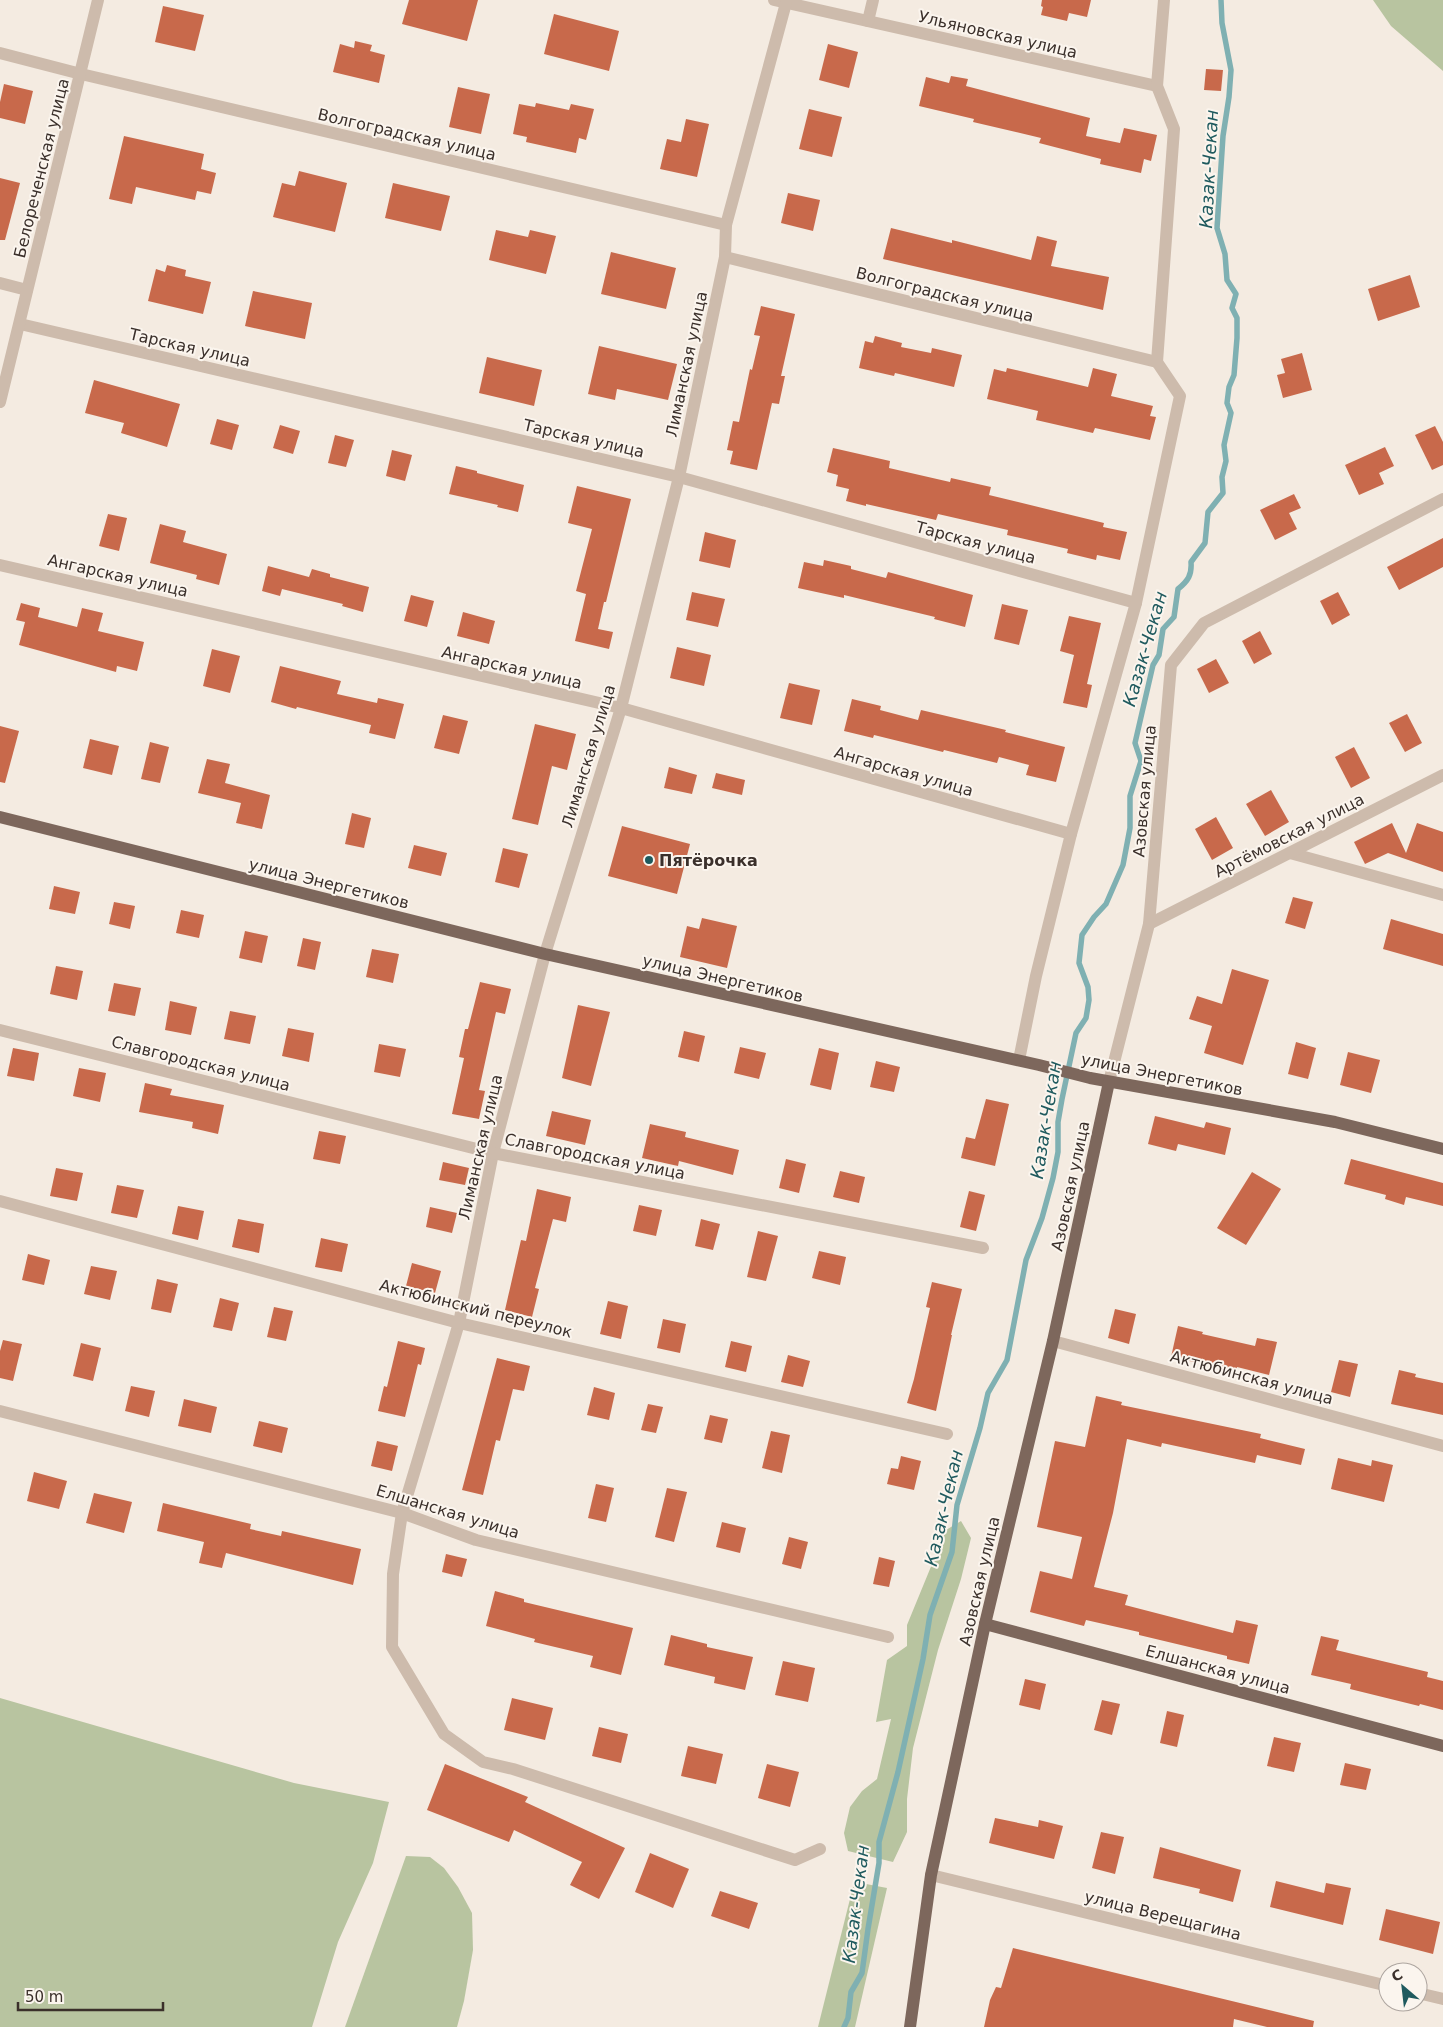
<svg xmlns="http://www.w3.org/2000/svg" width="1443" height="2027" viewBox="0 0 1443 2027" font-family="'DejaVu Sans',sans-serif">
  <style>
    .green { fill: #b8c4a0 }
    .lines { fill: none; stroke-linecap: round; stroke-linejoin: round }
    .stream { stroke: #7fb0b2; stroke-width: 5.5 }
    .building { fill: #c8694b }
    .street { stroke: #cdbbac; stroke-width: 12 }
    .primary { stroke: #7d675c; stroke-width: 12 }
    .poi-dot { fill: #1f5a5e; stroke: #fbf5ee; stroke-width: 2 }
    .labels { text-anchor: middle; stroke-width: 4; stroke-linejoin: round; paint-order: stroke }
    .street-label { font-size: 16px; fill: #3b302b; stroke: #fbf5ee }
    .poi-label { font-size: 16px; font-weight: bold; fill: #3b302b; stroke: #fbf5ee; text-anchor: start }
    .water-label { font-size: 18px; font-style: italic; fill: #1f5a5e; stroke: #fbf5ee }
  </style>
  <rect width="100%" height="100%" fill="#f4ebe1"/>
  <!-- green -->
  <g class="green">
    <polygon points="1373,0 1443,0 1443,71 1391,26"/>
    <polygon points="961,1521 971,1538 961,1579 938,1650 913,1748 907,1799 907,1832 893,1862 848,1851 844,1833 850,1807 862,1791 877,1779 891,1719 876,1722 887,1660 907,1646 907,1625 946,1530"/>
    <polygon points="0,1698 294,1783 389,1802 373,1863 338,1942 312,2027 0,2027"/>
    <polygon points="406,1856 430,1857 444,1868 458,1887 472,1913 473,1950 464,2001 457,2027 345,2027"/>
    <polygon points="861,1883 887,1888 855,2027 818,2027 853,1887"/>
  </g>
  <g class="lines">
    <!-- stream -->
    <path class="stream" d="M844 2027 848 2018 851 1992 862 1973 868 1929 879 1863V1842L898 1772 923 1659 930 1615 952 1552 957 1505 980 1428 988 1393 1007 1360 1026 1260 1042 1218 1053 1178 1058 1152V1122L1062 1099 1076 1033 1086 1018 1089 1000 1088 987 1079 963 1082 935 1094 917 1106 904 1123 865 1130 828V796L1141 761 1135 743 1153 665 1159 655 1163 629 1174 617 1178 589C1188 581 1192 575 1191 562L1205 543 1208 512 1223 493 1222 477 1226 461 1224 445 1231 413 1227 403 1229 387 1234 375 1237 338V318L1232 308 1236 294 1227 280 1225 254 1217 228 1223 136 1229 97 1231 70 1222 23 1221 0"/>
  </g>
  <!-- building -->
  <g class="building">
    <polygon points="409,0 478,0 467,41 402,24"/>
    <polygon points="1042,0 1091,0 1087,17 1069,13 1067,21 1041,15 1043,7 1041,6"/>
    <polygon points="163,6 204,15 195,51 155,42"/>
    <polygon points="554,14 619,31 609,71 544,54"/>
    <polygon points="355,41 372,45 370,51 385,55 379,83 333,72 340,44 354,48"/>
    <polygon points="828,44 858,52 849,88 819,80"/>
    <polygon points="1206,69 1223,70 1221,91 1204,90"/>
    <polygon points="951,76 968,79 966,86 1090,118 1086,136 1120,143 1124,128 1157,135 1151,161 1144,159 1141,173 1100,164 1101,159 1039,143 1041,138 973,122 974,119 919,106 926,77 949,83"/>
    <polygon points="4,84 33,91 25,124 0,118 0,102"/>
    <polygon points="458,87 490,94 481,134 449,127"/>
    <polygon points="536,103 569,110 571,104 594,109 586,140 579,138 576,153 526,142 527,137 513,134 519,104 535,107"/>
    <polygon points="809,109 842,117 832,157 799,149"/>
    <polygon points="686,119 709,124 697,177 660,169 667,139 681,142"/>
    <polygon points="124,136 204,154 201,169 216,173 211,194 197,191 195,200 136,187 132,204 109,199"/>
    <polygon points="299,171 347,183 335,232 273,217 282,183 295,186"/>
    <polygon points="0,178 20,183 5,240 0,240"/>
    <polygon points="393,183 450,196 441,231 385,218"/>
    <polygon points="788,193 820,200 813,231 781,223"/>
    <polygon points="891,228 952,243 952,240 1031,260 1037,236 1057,241 1051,266 1109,277 1103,310 883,259"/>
    <polygon points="496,230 528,237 530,230 556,236 546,274 489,260"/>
    <polygon points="611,252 676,268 666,309 601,294"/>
    <polygon points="167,265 186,270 185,276 211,282 203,314 148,301 156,269 165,272"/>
    <polygon points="1410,275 1420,307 1378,321 1368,289"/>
    <polygon points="253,291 312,303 305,339 245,326"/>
    <polygon points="761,306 795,314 781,376 785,376 779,404 772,403 757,470 730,464 733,451 727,450 733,421 739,422 750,369 752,370 760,336 754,335"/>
    <polygon points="875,336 902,343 901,347 931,353 932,348 962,355 954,387 895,373 894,376 859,368 865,341 873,343"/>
    <polygon points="599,346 677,364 668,400 617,389 615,400 588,394"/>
    <polygon points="1302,353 1312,390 1283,398 1277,375 1285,373 1281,359"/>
    <polygon points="487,357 542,370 534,406 479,393"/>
    <polygon points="1007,368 1088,387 1093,368 1117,374 1111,396 1153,406 1150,416 1156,417 1150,440 1095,428 1093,433 1036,420 1038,411 987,399 994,369 1006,372"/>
    <polygon points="94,380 180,404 167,447 121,433 124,423 85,413"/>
    <polygon points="217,419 239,425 232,450 210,444"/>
    <polygon points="280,425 300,431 293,454 273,448"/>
    <polygon points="1435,426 1443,442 1443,465 1432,470 1415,435"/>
    <polygon points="335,435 354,440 346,467 328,463"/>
    <polygon points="1385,447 1394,466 1379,473 1384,484 1359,495 1345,465"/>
    <polygon points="833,448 890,461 889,468 950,482 951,478 991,487 989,495 1104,523 1103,527 1127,532 1120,560 1097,555 1096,560 1067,553 1068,549 1007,535 1008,530 938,514 936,520 866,504 866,506 846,501 849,489 836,486 838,475 827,472"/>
    <polygon points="392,450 412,455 405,481 386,476"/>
    <polygon points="456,466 477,471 477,473 524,485 518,512 497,507 498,505 449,494"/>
    <polygon points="577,486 631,499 606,602 604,602 598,629 613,632 609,649 575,641 586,594 576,591 592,529 568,523"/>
    <polygon points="1294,494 1301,508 1289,513 1297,529 1275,540 1260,510"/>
    <polygon points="108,514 127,518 119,551 99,546"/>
    <polygon points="160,524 186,531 183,542 227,554 219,585 196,579 197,575 150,563"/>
    <polygon points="705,532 736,540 730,568 699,561"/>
    <polygon points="1443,538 1443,567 1399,590 1387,567"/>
    <polygon points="824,560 851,566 851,569 886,578 888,572 973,595 965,627 934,619 935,617 844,595 844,598 798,588 804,562 823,566"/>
    <polygon points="268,566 309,577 312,569 330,574 330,577 369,587 363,612 342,606 343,604 282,589 280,596 262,591"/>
    <polygon points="692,592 725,599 718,627 686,620"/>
    <polygon points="1338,592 1350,615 1332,625 1320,601"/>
    <polygon points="411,595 434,601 427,627 404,621"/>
    <polygon points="21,603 40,608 38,617 77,627 82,608 103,613 98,631 144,642 137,671 117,666 116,672 19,645 25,622 16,620"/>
    <polygon points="1002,604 1028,610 1019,645 994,639"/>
    <polygon points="463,612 495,621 489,644 457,636"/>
    <polygon points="1069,616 1101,623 1087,684 1092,685 1087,708 1063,703 1074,655 1060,651"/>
    <polygon points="1260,631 1272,654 1254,664 1242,641"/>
    <polygon points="677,647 711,655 704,686 670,678"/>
    <polygon points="212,649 240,656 230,693 203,686"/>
    <polygon points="1216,659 1229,683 1209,693 1197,669"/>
    <polygon points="280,666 341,681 337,694 377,703 378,698 404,704 395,739 369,733 371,725 297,707 296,709 271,702"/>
    <polygon points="789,683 820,690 812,725 780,718"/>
    <polygon points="852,699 881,706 880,710 918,720 921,710 1006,730 1005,732 1065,747 1056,782 1026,775 1029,765 999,757 997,763 944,750 943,752 874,735 873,738 844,731"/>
    <polygon points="1407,714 1422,743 1405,752 1389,723"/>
    <polygon points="443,715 468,721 459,754 434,748"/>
    <polygon points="535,724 576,734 567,770 552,766 538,825 512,819"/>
    <polygon points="0,726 19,731 5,783 0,782"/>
    <polygon points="90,739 119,746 112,775 83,768"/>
    <polygon points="150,742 169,747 160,783 141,779"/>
    <polygon points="1354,747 1370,778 1351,788 1335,757"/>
    <polygon points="207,759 230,764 225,783 270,795 262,829 236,823 241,803 198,793"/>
    <polygon points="669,767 697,775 692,794 664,788"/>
    <polygon points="716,773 745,780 742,795 712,788"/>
    <polygon points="1271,790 1289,822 1265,836 1246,804"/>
    <polygon points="352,813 371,818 364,848 345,844"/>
    <polygon points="1216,817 1233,848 1212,860 1195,829"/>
    <polygon points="1392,823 1406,853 1417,823 1443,832 1443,872 1388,853 1365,864 1354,842"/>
    <polygon points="622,826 690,844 677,894 608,876"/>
    <polygon points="414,845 447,853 441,876 408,868"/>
    <polygon points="503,848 528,854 519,888 495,882"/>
    <polygon points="54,886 80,892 75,914 49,909"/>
    <polygon points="1293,897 1313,902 1305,929 1285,923"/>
    <polygon points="114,902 135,906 130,929 109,924"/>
    <polygon points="181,910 204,915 199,938 176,933"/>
    <polygon points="702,918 737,926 727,968 680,957 687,926 699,929"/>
    <polygon points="1391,919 1443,934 1443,966 1383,949"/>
    <polygon points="245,931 268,936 262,963 239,958"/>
    <polygon points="303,938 321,942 315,970 297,966"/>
    <polygon points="372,949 399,954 393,983 366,977"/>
    <polygon points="56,966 83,971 77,1000 50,994"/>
    <polygon points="1232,969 1269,980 1243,1065 1204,1053 1212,1026 1189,1019 1197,996 1222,1004"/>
    <polygon points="480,982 511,989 505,1014 496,1012 479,1090 485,1091 479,1119 452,1114 464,1058 459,1057 465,1029 468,1029"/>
    <polygon points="114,983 141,988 135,1016 108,1011"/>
    <polygon points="170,1001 197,1007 191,1035 165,1030"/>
    <polygon points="578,1005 610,1012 591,1086 562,1078"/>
    <polygon points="230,1011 256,1016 250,1044 224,1039"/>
    <polygon points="288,1028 314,1033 309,1062 282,1056"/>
    <polygon points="684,1031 705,1036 699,1062 678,1057"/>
    <polygon points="1296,1042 1316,1048 1308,1079 1288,1074"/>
    <polygon points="379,1044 406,1049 400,1077 374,1072"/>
    <polygon points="740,1047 766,1053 759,1079 734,1073"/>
    <polygon points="13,1048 39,1053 34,1081 7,1076"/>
    <polygon points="819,1048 839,1053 831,1090 810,1085"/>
    <polygon points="1348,1052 1380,1060 1371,1093 1340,1085"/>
    <polygon points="876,1061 900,1067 894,1092 870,1087"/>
    <polygon points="79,1068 106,1073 100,1102 73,1096"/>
    <polygon points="145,1083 172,1089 170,1095 224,1105 218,1134 192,1128 193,1122 139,1112"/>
    <polygon points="986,1099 1009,1104 995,1166 961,1158 966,1137 975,1139"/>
    <polygon points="552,1111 591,1120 585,1145 546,1136"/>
    <polygon points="1155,1116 1204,1128 1206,1122 1231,1128 1225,1155 1178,1144 1176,1151 1148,1144"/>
    <polygon points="650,1124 686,1132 685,1137 739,1150 733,1175 679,1161 678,1166 642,1158"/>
    <polygon points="319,1131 346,1136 340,1164 313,1159"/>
    <polygon points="786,1159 806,1164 799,1193 779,1188"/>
    <polygon points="1351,1159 1443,1183 1443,1206 1406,1197 1404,1205 1385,1199 1386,1195 1344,1184"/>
    <polygon points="443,1162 469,1168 465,1185 439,1180"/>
    <polygon points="56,1168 83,1173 77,1201 50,1196"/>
    <polygon points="840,1171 865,1177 859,1203 833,1197"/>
    <polygon points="1252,1172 1281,1189 1246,1245 1217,1228"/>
    <polygon points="117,1185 144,1190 137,1218 111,1213"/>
    <polygon points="537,1189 571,1197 566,1222 553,1219 535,1288 539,1289 532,1317 505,1310 521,1240 526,1241"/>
    <polygon points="969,1191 985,1195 976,1231 960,1227"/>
    <polygon points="639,1205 662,1210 656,1236 633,1231"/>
    <polygon points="178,1206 204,1211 198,1240 172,1234"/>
    <polygon points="430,1207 457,1213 452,1233 426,1227"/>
    <polygon points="238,1219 264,1224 259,1253 232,1247"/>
    <polygon points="701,1219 720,1224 713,1250 695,1246"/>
    <polygon points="758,1231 778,1236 766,1281 747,1277"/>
    <polygon points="321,1238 348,1244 342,1272 315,1267"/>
    <polygon points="819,1251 846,1257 840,1285 812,1278"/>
    <polygon points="28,1254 50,1260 44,1285 22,1280"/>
    <polygon points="412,1263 441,1271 435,1293 406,1286"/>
    <polygon points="91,1266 117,1271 110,1300 84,1294"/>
    <polygon points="157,1279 178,1284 171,1313 151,1309"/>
    <polygon points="932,1282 962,1289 951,1335 952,1335 936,1411 907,1403 914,1379 930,1308 926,1307"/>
    <polygon points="220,1298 239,1303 232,1331 213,1327"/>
    <polygon points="608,1301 628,1306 621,1339 600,1334"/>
    <polygon points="274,1307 293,1311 286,1341 267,1337"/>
    <polygon points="1115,1309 1136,1314 1129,1344 1108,1338"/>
    <polygon points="663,1319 686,1324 680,1353 657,1348"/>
    <polygon points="1178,1326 1203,1332 1202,1334 1255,1346 1257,1338 1277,1342 1269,1375 1237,1367 1236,1371 1171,1357"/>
    <polygon points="3,1340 22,1344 13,1381 0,1378 0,1351"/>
    <polygon points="398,1341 425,1348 421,1365 418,1364 405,1417 378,1411 384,1386 387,1387"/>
    <polygon points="731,1341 752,1346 746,1372 725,1367"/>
    <polygon points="81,1343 101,1348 93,1381 73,1376"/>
    <polygon points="788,1355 810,1361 803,1387 781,1382"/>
    <polygon points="497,1358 530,1366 524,1391 513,1389 500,1441 496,1440 483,1495 462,1490"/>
    <polygon points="1339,1360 1358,1364 1350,1397 1331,1392"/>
    <polygon points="1399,1370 1416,1374 1415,1377 1443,1383 1443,1415 1391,1404"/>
    <polygon points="131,1386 155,1391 149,1417 125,1411"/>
    <polygon points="594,1387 615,1393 609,1420 587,1415"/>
    <polygon points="1096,1396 1122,1402 1121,1405 1261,1434 1260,1438 1305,1449 1301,1465 1257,1455 1255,1463 1162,1443 1161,1447 1127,1439 1113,1513 1094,1587 1128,1595 1125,1605 1233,1633 1236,1620 1258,1625 1249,1664 1227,1659 1227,1656 1139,1635 1139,1632 1086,1620 1084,1626 1030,1612 1040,1571 1072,1579 1082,1537 1037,1527 1055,1441 1085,1447"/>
    <polygon points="184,1399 217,1407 211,1433 178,1426"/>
    <polygon points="648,1404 663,1407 656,1433 641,1430"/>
    <polygon points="710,1415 728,1419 722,1443 704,1439"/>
    <polygon points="259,1421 288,1428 282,1453 253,1446"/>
    <polygon points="771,1431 790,1435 782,1473 762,1468"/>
    <polygon points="377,1441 398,1446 392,1471 371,1466"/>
    <polygon points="901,1456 921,1461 914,1490 887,1484 891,1468 898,1469"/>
    <polygon points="1338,1458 1371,1466 1372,1460 1393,1465 1384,1502 1331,1489"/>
    <polygon points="34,1472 67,1481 59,1509 27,1501"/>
    <polygon points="596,1484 614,1488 606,1522 588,1518"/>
    <polygon points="667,1488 687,1492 674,1542 655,1537"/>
    <polygon points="94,1493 132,1502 124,1533 86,1523"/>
    <polygon points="163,1503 251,1524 250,1529 281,1536 282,1531 361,1549 353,1585 226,1553 222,1568 199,1563 204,1542 157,1531"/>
    <polygon points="722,1522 746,1528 740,1553 716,1547"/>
    <polygon points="789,1537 808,1542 801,1569 782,1564"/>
    <polygon points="446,1554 467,1559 462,1577 442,1572"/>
    <polygon points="879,1557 895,1561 889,1587 873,1584"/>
    <polygon points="495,1591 524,1599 524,1602 633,1628 621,1675 590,1667 593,1656 534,1642 535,1639 486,1626"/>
    <polygon points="671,1635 707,1644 707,1647 753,1657 745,1690 714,1683 715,1677 664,1665"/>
    <polygon points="1321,1636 1339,1640 1336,1650 1428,1672 1427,1677 1443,1681 1443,1710 1420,1704 1419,1706 1350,1689 1351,1684 1311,1675"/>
    <polygon points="783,1661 815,1668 808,1702 775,1695"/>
    <polygon points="1025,1679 1046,1684 1040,1710 1019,1705"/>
    <polygon points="512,1698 553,1708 545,1740 504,1730"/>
    <polygon points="1102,1700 1120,1704 1112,1735 1094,1730"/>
    <polygon points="1167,1711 1184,1715 1177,1747 1160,1743"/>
    <polygon points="599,1727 628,1734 621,1763 592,1756"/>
    <polygon points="1274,1737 1301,1743 1294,1772 1267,1766"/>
    <polygon points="688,1746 723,1754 716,1784 681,1776"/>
    <polygon points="1345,1763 1371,1769 1366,1790 1340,1785"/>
    <polygon points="445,1764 528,1797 525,1802 625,1848 599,1899 570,1885 582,1862 514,1830 509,1842 427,1810"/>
    <polygon points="767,1764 799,1772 790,1807 758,1798"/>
    <polygon points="995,1818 1038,1827 1039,1820 1063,1826 1054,1859 989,1843"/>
    <polygon points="1101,1832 1124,1837 1115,1874 1092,1868"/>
    <polygon points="1160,1847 1241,1870 1233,1902 1199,1893 1200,1889 1153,1878"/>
    <polygon points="650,1853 689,1869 673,1908 635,1892"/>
    <polygon points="1276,1881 1324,1893 1326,1883 1351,1888 1343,1925 1270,1907"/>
    <polygon points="720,1891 758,1903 749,1929 711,1916"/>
    <polygon points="1386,1909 1440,1922 1433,1954 1379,1940"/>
    <polygon points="1013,1948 1314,2021 1313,2027 1267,2027 1234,2019 1233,2027 984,2027 990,2000 996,1987 1001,1988"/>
  </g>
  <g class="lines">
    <!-- street -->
    <g class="street">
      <polyline points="774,0 1157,86"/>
      <polyline points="786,3 726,225 725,257 679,477 621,708 545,954 493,1153 459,1323 402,1513 393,1574 392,1647 444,1734 483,1762 513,1769 795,1860 820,1849"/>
      <polyline points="868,21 873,0"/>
      <polyline points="0,53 81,74 726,225"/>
      <polyline points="725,257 1157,362"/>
      <polyline points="0,283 27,290"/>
      <polyline points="20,324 679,477 1136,603"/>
      <polyline points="0,402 98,0"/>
      <polyline points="0,565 621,708 1071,834"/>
      <polyline points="1290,853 1443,895"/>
      <polyline points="1149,924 1443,775"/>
      <polyline points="0,1030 493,1153 983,1248"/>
      <polyline points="1019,1060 1036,976 1071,834 1136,603 1180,396 1157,362 1174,129 1157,86 1164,0"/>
      <polyline points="1109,1082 1149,924 1171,665 1204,623 1443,499"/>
      <polyline points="0,1201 459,1323 947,1434"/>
      <polyline points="1053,1341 1443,1446"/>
      <polyline points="0,1411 402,1513 476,1540 888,1637"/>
      <polyline points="931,1875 1388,1986"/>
      <polyline points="1418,1993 1443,1999"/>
    </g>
    <!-- primary -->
    <g class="primary">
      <polyline points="0,817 545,954 1039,1065 1090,1078 1335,1122 1443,1149"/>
      <polyline points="985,1624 1443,1746"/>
      <polyline points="910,2027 931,1875 985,1624 1053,1341 1109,1082"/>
    </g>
  </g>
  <!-- markers -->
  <circle class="poi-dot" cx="649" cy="860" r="5"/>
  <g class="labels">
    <!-- street labels -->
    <g class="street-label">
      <text transform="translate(998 34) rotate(13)" y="6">Ульяновская улица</text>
      <text transform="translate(407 134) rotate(13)" y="6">Волгоградская улица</text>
      <text transform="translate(41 168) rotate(-76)" y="6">Белореченская улица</text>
      <text transform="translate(945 294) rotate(14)" y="6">Волгоградская улица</text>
      <text transform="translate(190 347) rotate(13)" y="6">Тарская улица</text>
      <text transform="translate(686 364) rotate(-78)" y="6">Лиманская улица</text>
      <text transform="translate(584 438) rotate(13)" y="6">Тарская улица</text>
      <text transform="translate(976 542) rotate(15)" y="6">Тарская улица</text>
      <text transform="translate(118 575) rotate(13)" y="6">Ангарская улица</text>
      <text transform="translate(512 667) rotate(13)" y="6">Ангарская улица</text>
      <text transform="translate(588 756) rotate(-73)" y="6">Лиманская улица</text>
      <text transform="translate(904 771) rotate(16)" y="6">Ангарская улица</text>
      <text transform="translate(1144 791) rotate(-85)" y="6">Азовская улица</text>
      <text transform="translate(1289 835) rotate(-27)" y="6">Артёмовская улица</text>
      <text transform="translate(329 883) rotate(14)" y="6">улица Энергетиков</text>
      <text transform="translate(723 978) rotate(13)" y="6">улица Энергетиков</text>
      <text transform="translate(201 1063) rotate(14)" y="6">Славгородская улица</text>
      <text transform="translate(1162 1074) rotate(11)" y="6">улица Энергетиков</text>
      <text transform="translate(480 1147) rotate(-77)" y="6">Лиманская улица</text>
      <text transform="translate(595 1156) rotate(11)" y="6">Славгородская улица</text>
      <text transform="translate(1070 1186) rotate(-78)" y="6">Азовская улица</text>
      <text transform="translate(476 1308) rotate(14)" y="6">Актюбинский переулок</text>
      <text transform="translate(1252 1377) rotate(15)" y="6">Актюбинская улица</text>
      <text transform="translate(448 1511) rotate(17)" y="6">Елшанская улица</text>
      <text transform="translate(979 1581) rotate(-77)" y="6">Азовская улица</text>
      <text transform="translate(1218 1669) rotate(15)" y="6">Елшанская улица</text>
      <text transform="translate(1163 1915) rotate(14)" y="6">улица Верещагина</text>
    </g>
    <!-- poi labels -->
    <g class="poi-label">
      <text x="659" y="866">Пятёрочка</text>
    </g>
    <!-- water labels -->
    <g class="water-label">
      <text transform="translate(1209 169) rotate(-87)" y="6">Казак-Чекан</text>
      <text transform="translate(1145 649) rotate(-74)" y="6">Казак-Чекан</text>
      <text transform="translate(1046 1120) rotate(-81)" y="6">Казак-Чекан</text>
      <text transform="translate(944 1508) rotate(-77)" y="6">Казак-Чекан</text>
      <text transform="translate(856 1904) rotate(-83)" y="6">Казак-Чекан</text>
    </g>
  </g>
  <!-- north arrow -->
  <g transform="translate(1403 1987) rotate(332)"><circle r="24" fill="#fbf5ee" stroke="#aea6a0"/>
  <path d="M0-4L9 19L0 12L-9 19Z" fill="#1f5a5e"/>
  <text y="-8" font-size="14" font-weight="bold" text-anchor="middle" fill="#3b302b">С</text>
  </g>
  <!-- scale -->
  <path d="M18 2002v8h145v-8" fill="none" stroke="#3b302b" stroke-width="2.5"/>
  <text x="25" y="2002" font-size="15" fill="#3b302b" stroke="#fbf5ee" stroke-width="4" paint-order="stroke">50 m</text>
</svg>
